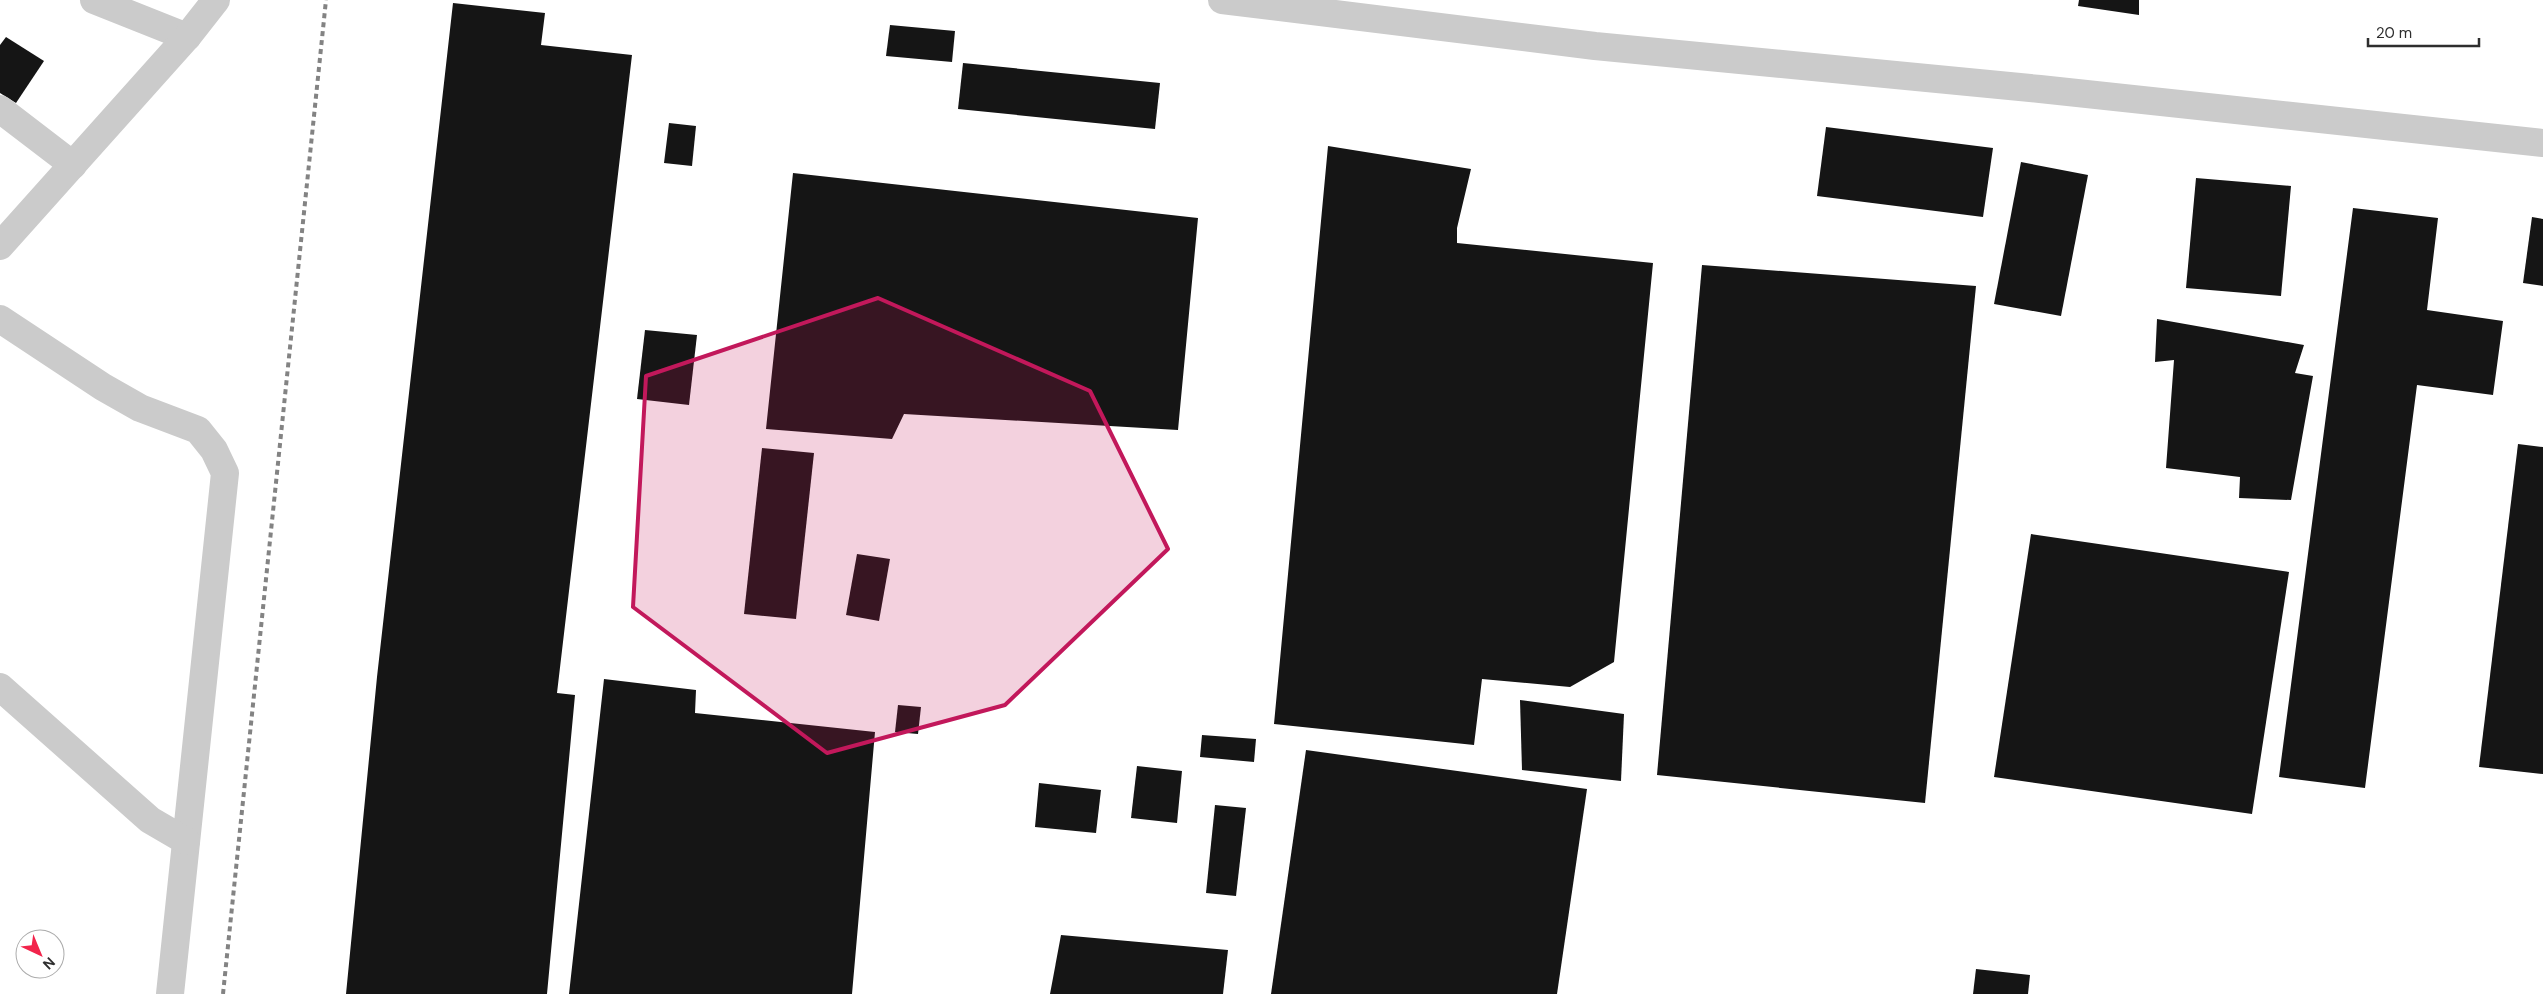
<svg xmlns="http://www.w3.org/2000/svg" width="2543" height="994" viewBox="0 0 2543 994" font-family="'DM Sans',sans-serif">
  <style>
    .building { fill: #151515 }
    .lines { fill: none; stroke-linecap: round; stroke-linejoin: round }
    .minor { stroke: #cbcbcb; stroke-width: 28 }
    .rail { stroke: #838383; stroke-width: 4; stroke-dasharray: 5 4; stroke-linecap: butt }
    .marked { fill: #c2185b; fill-opacity: 0.2; stroke: #c2185b; stroke-width: 4; stroke-linejoin: round }
  </style>
  <rect width="100%" height="100%" fill="#fff"/>
  <!-- building -->
  <g class="building">
    <polygon points="2079,0 2139,0 2139,15 2078,6"/>
    <polygon points="453,3 545,13 541,45 632,55 557,693 575,695 547,994 346,994 377,677"/>
    <polygon points="890,25 955,31 952,62 886,56"/>
    <polygon points="6,37 44,61 16,103 0,93 0,45"/>
    <polygon points="963,63 1160,83 1155,129 958,109"/>
    <polygon points="669,123 696,126 692,166 664,163"/>
    <polygon points="1826,127 1993,148 1983,217 1817,196"/>
    <polygon points="1328,146 1471,169 1457,228 1457,243 1653,263 1614,662 1570,687 1482,679 1474,745 1274,724"/>
    <polygon points="2021,162 2088,175 2061,316 1994,304"/>
    <polygon points="793,173 1198,218 1178,430 904,414 892,439 766,429"/>
    <polygon points="2196,178 2291,186 2281,296 2186,288"/>
    <polygon points="2353,208 2438,218 2427,310 2503,321 2493,395 2417,385 2365,788 2279,777"/>
    <polygon points="2532,217 2543,219 2543,286 2523,283"/>
    <polygon points="1702,265 1976,286 1925,803 1657,775"/>
    <polygon points="2157,319 2304,345 2295,373 2313,376 2291,500 2239,498 2240,477 2166,468 2174,360 2155,362"/>
    <polygon points="645,330 697,335 689,405 637,399"/>
    <polygon points="2518,444 2543,447 2543,774 2479,767"/>
    <polygon points="762,448 814,453 796,619 744,614"/>
    <polygon points="2031,534 2289,572 2252,814 1994,777"/>
    <polygon points="857,554 890,559 879,621 846,615"/>
    <polygon points="604,679 696,690 695,713 875,732 852,994 569,994"/>
    <polygon points="1520,700 1624,714 1621,781 1522,770"/>
    <polygon points="898,705 921,707 918,734 895,732"/>
    <polygon points="1202,735 1256,739 1254,762 1200,757"/>
    <polygon points="1306,750 1587,789 1557,994 1271,994"/>
    <polygon points="1137,766 1182,771 1177,823 1131,818"/>
    <polygon points="1039,783 1101,790 1096,833 1035,827"/>
    <polygon points="1215,805 1246,808 1236,896 1206,893"/>
    <polygon points="1061,935 1228,950 1223,994 1050,994"/>
    <polygon points="1976,969 2030,975 2028,994 1973,994"/>
  </g>
  <g class="lines">
    <!-- minor -->
    <g class="minor">
      <polyline points="94,0 187,37"/>
      <polyline points="1222,0 1595,46 2040,89 2543,143"/>
      <polyline points="0,109 73,165"/>
      <polyline points="0,246 187,37 216,0"/>
      <polyline points="0,319 103,387 140,408 198,430 214,450 225,473 170,994"/>
      <polyline points="0,687 150,820 186,841"/>
    </g>
    <!-- rail -->
    <polyline class="rail" points="223,994 326,0"/>
  </g>
  <!-- marked area -->
  <path class="marked" d="M878 298 1090 391 1168 549 1005 705 827 753 633 607 646 376Z"/>
  <!-- north arrow -->
  <g transform="translate(40 954) rotate(136)"><circle r="24" fill="#ffffff" stroke="#ababab"/>
  <path d="M0-4L9 19L0 12L-9 19Z" fill="#f2244b"/>
  <text y="-8" font-size="14" font-weight="bold" text-anchor="middle" fill="#2e2e2e">N</text>
  </g>
  <!-- scale -->
  <path d="M2368 38v8h111v-8" fill="none" stroke="#2e2e2e" stroke-width="2.5"/>
  <text x="2376" y="38" font-size="15" fill="#2e2e2e" stroke="#ffffff" stroke-width="4" paint-order="stroke">20 m</text>
</svg>
